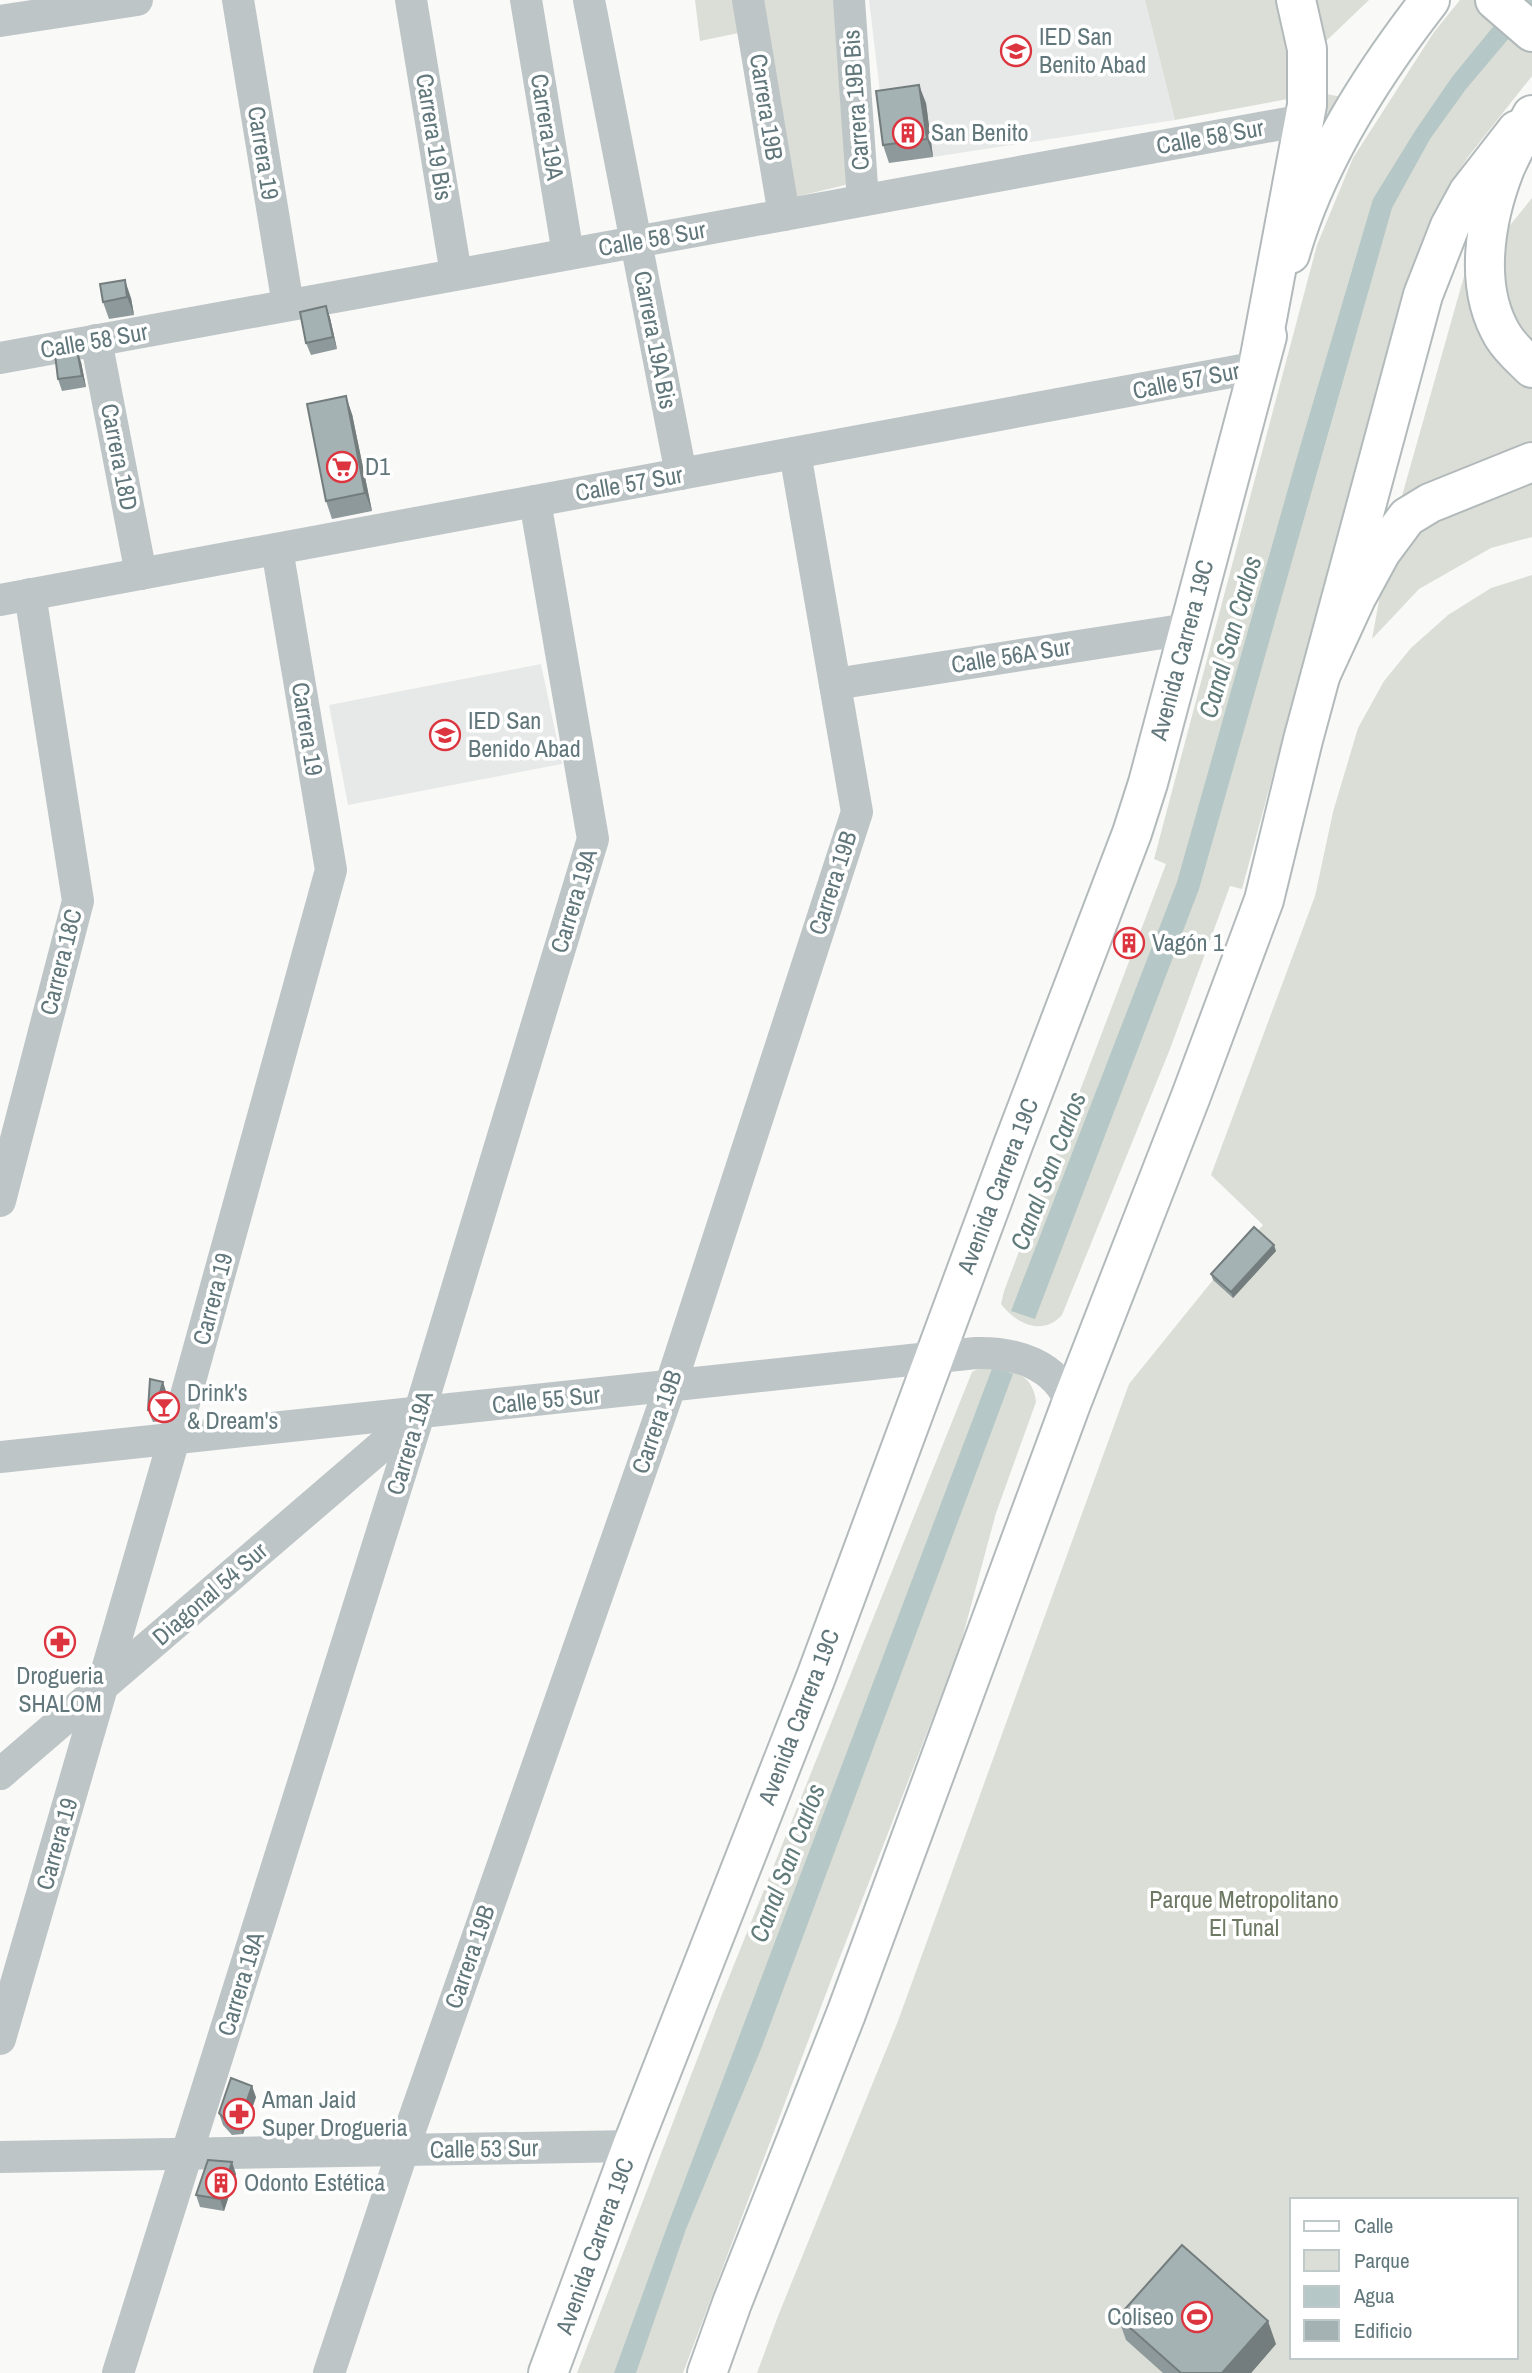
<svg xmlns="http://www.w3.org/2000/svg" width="1532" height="2373" viewBox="0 0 1532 2373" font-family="'Archivo Narrow',sans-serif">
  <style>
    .built { fill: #e7e9e8 }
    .green { fill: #dbded6; fill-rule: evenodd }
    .water { fill: #b5c7c6 }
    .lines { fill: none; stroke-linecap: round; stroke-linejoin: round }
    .major-casing { stroke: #b2babb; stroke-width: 42 }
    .highway-casing { stroke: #b2b9ba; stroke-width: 42 }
    .minor { stroke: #bec5c7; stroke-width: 32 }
    .major { stroke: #fff; stroke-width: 38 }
    .highway { stroke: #fff; stroke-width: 38 }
    .wall { fill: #8e999b }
    .shaded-wall { fill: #747d7e }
    .building { fill: #a5b2b4; stroke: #747d7e; stroke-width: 2 }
    .labels { text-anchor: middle; stroke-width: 7; stroke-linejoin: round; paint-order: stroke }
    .poi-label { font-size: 24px; fill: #61777b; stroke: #fff; text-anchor: start }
    .street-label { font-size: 24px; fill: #61777b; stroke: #fff }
    .park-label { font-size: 24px; fill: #6e7964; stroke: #fff }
    .water-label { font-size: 26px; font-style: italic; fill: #607b7a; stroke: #fff }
  </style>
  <rect width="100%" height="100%" fill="#f9f9f7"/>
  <!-- built -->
  <g class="built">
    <polygon points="869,0 1145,0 1175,120 933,157 926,103 882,109"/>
    <polygon points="541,664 562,764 348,805 329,705"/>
  </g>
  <!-- green -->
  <g class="green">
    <polygon points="695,0 839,0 849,184 787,199 758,29 700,41"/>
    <polygon points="1145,0 1286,0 1293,98 1175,120"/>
    <polygon points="1313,0 1369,0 1324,43"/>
    <path d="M1460 0H1532V76L1468 157 1446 191 1429 227 1396 319 1242 889 1230 886 1170 1049 1062 1315C1043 1337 1015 1323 1001 1304L1004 1291 1166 864 1154 859 1317 245 1353 158 1434 32Z"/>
    <polygon points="1326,94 1347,98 1306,177"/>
    <polygon points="1532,198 1532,356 1506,319 1494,245"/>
    <polygon points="1470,255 1532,384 1532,448 1398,510"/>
    <polygon points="1532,477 1532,537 1491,548 1419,589 1372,639 1382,584 1398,552 1425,525"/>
    <path d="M1532 575V2373H757L778 2316 898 2021 1129 1384 1213 1280 1263 1225 1211 1175 1315 896 1333 812 1358 728 1384 681 1411 648 1448 615 1491 588ZM1292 2200H1516V2357H1292Z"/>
    <path d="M981 1367C1008 1369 1033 1371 1036 1402L996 1513 959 1650 833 1975 683 2373H577L721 1997 972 1372Z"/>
  </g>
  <!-- water -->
  <g class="water">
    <polygon points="1515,0 1532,0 1532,11 1466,89 1430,139 1392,208 1199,889 1035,1319 1011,1311 1177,882 1297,457 1373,199 1415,131 1452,77"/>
    <polygon points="993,1366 1013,1374 761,2049 686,2229 636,2373 614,2373 667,2227"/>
  </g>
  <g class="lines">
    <!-- major casing -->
    <g class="major-casing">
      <g id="major">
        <path d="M1290 254C1316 162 1371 76 1430 0"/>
        <polyline points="548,2373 632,2146 816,1677 1013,1145 1132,833 1148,783 1267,336"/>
        <polyline points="707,2373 732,2303 846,2014 1071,1404 1191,1096 1264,900 1303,740 1423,295 1450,226 1468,193 1517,130"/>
      </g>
    </g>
    <!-- highway casing -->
    <g class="highway-casing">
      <g id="highway">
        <polyline points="1495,0 1532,32"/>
        <path d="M1532 115C1523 132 1513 150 1505 168 1485 219 1473 287 1503 336 1511 349 1522 358 1532 368"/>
        <polyline points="1258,367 1307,105 1307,49 1296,0"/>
        <polyline points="1321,674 1356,598 1381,552 1407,517 1430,503 1532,462"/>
      </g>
    </g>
    <!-- minor -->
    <g class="minor">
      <polyline points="238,0 288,305"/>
      <polyline points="411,0 456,274"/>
      <polyline points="526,0 568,254"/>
      <polyline points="589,0 681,474"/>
      <polyline points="748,0 784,215"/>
      <polyline points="849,0 863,200"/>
      <polyline points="0,21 137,0"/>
      <polyline points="96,340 141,574"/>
      <polyline points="0,358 1304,120"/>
      <polyline points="0,600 1258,367"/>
      <polyline points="835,684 1188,629"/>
      <polyline points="0,1201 78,901 30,594"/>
      <path d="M0 1457 976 1353C1015 1352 1056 1364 1071 1404"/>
      <polyline points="0,1774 419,1414"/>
      <polyline points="0,2039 174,1439 331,870 277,549"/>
      <polyline points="0,2157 632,2146"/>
      <polyline points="118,2373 419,1414 593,839 535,501"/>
      <polyline points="329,2373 403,2150 670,1387 857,812 795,453"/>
    </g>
    <!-- major -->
    <use href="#major" class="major"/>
    <!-- highway -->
    <use href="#highway" class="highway"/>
  </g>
  <!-- wall -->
  <g class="wall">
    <polygon points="926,103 933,157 889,163 883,145"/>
    <polygon points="100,284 131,298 134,315 109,319 103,302"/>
    <polygon points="326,306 330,318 337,349 311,355 306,343"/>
    <polygon points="81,362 86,387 62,391 58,379"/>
    <polygon points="352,414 372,511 332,519 326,501"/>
    <polygon points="1276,1251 1233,1298 1213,1280 1211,1274"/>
    <polygon points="167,1394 160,1421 153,1422 148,1410"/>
    <polygon points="256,2097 243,2134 232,2135 223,2125 219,2113"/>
    <polygon points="236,2174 224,2211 200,2207 196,2195"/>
    <polygon points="1118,2317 1276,2344 1251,2373 1163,2373 1126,2340"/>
  </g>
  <!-- shaded-wall -->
  <g class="shaded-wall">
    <polygon points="919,85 926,103 933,157 927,139"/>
    <polygon points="125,280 131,298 134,315 127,297"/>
    <polygon points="326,306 330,318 337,349 333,337"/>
    <polygon points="77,350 81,362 86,387 82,376"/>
    <polygon points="346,396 352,414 372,511 365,493"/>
    <polygon points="1274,1245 1276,1251 1233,1298 1231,1292"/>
    <polygon points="163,1382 167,1394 160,1421 155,1410"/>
    <polygon points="252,2086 256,2097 243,2134 239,2123"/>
    <polygon points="232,2162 236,2174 224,2211 220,2199"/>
    <polygon points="1268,2321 1276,2344 1251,2373 1222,2373"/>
  </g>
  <!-- building -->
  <g class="building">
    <polygon points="919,85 927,139 883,145 876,91"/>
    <polygon points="125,280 127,297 103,302 100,284"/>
    <polygon points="326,306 333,337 306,343 300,312"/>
    <polygon points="77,350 82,376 58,379 55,354"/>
    <polygon points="346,396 365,493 326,501 307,404"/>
    <polygon points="1254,1227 1274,1245 1231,1292 1211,1274"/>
    <polygon points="150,1379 163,1382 155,1410 148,1410"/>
    <polygon points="231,2078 252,2086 239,2123 228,2123 219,2113"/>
    <polygon points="208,2160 232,2162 220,2199 196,2195"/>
    <polygon points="1182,2245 1268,2321 1222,2373 1181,2373 1118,2317"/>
  </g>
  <!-- icons -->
  <defs>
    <g id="school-ring" transform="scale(1.575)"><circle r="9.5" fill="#fff" stroke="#dc353f" stroke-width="1.5"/><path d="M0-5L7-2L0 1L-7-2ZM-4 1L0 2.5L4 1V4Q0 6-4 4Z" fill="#dc353f"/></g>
    <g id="building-ring" transform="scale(1.575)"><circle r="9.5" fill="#fff" stroke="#dc353f" stroke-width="1.5"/><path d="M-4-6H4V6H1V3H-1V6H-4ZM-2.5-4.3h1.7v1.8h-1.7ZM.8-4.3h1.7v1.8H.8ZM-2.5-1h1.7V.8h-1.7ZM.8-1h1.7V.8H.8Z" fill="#dc353f"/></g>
    <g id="supermarket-ring" transform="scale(1.575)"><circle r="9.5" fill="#fff" stroke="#dc353f" stroke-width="1.5"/><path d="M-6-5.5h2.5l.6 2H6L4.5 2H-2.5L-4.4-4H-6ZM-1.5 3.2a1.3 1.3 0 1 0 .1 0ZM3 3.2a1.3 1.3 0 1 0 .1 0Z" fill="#dc353f"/></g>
    <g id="bar-ring" transform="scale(1.575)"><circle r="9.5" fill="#fff" stroke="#dc353f" stroke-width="1.5"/><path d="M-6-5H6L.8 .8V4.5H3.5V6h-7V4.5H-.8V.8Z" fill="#dc353f"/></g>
    <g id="pharmacy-ring" transform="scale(1.575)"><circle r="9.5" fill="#fff" stroke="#dc353f" stroke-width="1.5"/><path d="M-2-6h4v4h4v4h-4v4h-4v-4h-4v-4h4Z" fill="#dc353f"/></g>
    <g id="stadium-ring" transform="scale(1.575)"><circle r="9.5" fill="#fff" stroke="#dc353f" stroke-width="1.5"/><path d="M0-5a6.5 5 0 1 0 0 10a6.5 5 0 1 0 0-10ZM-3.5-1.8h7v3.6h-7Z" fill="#dc353f"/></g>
  </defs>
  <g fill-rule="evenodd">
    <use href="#school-ring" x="1016" y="51"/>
    <use href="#building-ring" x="908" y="133"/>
    <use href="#supermarket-ring" x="342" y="467"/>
    <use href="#school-ring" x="445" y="735"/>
    <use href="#building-ring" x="1129" y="943"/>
    <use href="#bar-ring" x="164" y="1407"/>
    <use href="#pharmacy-ring" x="60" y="1642"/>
    <use href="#pharmacy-ring" x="239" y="2114"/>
    <use href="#building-ring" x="221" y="2183"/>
    <use href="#stadium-ring" x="1197" y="2317"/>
  </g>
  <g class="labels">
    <!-- poi labels -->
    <g class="poi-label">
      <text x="1039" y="45">IED San<tspan x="1039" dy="28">Benito Abad</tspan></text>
      <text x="931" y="141">San Benito</text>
      <text x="365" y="475">D1</text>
      <text x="468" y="729">IED San<tspan x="468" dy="28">Benido Abad</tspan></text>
      <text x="1152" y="951">Vagón 1</text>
      <text x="187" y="1401">Drink's<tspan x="187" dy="28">&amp; Dream's</tspan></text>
      <text x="60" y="1684" text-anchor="middle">Drogueria<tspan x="60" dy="28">SHALOM</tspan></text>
      <text x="262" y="2108">Aman Jaid<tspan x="262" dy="28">Super Drogueria</tspan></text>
      <text x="244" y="2191">Odonto Estética</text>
      <text x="1174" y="2325" text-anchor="end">Coliseo</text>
    </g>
    <!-- street labels -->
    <g class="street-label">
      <text transform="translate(856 100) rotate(-94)" y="8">Carrera 19B Bis</text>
      <text transform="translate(766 107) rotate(81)" y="8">Carrera 19B</text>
      <text transform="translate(547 127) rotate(81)" y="8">Carrera 19A</text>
      <text transform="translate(434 137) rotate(81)" y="8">Carrera 19 Bis</text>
      <text transform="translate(1210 137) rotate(-10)" y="8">Calle 58 Sur</text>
      <text transform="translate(263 153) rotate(81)" y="8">Carrera 19</text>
      <text transform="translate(652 239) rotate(-10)" y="8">Calle 58 Sur</text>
      <text transform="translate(655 340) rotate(79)" y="8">Carrera 19A Bis</text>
      <text transform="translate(94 341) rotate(-10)" y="8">Calle 58 Sur</text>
      <text transform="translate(1186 381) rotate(-11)" y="8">Calle 57 Sur</text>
      <text transform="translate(119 457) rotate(79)" y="8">Carrera 18D</text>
      <text transform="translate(629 484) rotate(-10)" y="8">Calle 57 Sur</text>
      <text transform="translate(1182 650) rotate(-75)" y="8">Avenida Carrera 19C</text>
      <text transform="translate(1011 656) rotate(-9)" y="8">Calle 56A Sur</text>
      <text transform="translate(307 729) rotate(81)" y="8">Carrera 19</text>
      <text transform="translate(833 883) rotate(-72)" y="8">Carrera 19B</text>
      <text transform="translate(574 901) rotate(-73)" y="8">Carrera 19A</text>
      <text transform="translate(61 962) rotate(-76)" y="8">Carrera 18C</text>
      <text transform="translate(998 1186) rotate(-69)" y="8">Avenida Carrera 19C</text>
      <text transform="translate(213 1299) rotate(-75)" y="8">Carrera 19</text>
      <text transform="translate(546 1400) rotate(-6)" y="8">Calle 55 Sur</text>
      <text transform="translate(657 1422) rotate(-71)" y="8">Carrera 19B</text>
      <text transform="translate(410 1443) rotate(-73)" y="8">Carrera 19A</text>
      <text transform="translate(210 1594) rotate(-41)" y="8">Diagonal 54 Sur</text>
      <text transform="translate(799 1717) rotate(-69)" y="8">Avenida Carrera 19C</text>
      <text transform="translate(57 1844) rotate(-74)" y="8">Carrera 19</text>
      <text transform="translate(470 1957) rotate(-71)" y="8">Carrera 19B</text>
      <text transform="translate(241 1984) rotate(-73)" y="8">Carrera 19A</text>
      <text transform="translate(484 2149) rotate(-1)" y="8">Calle 53 Sur</text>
      <text transform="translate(595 2246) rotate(-70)" y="8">Avenida Carrera 19C</text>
    </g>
    <!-- park labels -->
    <g class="park-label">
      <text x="1244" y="1908">Parque Metropolitano<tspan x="1244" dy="28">El Tunal</tspan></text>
    </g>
    <!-- water labels -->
    <g class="water-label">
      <text transform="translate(1230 637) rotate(-74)" y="9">Canal San Carlos</text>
      <text transform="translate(1048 1171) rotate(-69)" y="9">Canal San Carlos</text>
      <text transform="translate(787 1863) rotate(-69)" y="9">Canal San Carlos</text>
    </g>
  </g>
  <!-- legend -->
  <rect x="1290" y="2198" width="228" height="161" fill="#ffffff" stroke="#c0c9ca" stroke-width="2"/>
  <rect x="1304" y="2221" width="35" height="10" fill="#ffffff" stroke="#c0c9ca" stroke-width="2"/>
  <text x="1354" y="2233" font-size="21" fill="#61777b">Calle</text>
  <rect x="1304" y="2250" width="35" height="21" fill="#dbded6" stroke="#c0c9ca" stroke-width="2"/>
  <text x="1354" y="2268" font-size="21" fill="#61777b">Parque</text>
  <rect x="1304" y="2286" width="35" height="21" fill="#b5c7c6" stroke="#c0c9ca" stroke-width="2"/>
  <text x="1354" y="2303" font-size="21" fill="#61777b">Agua</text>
  <rect x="1304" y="2320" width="35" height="21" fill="#a5b2b4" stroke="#c0c9ca" stroke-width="2"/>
  <text x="1354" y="2338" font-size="21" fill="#61777b">Edificio</text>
</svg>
